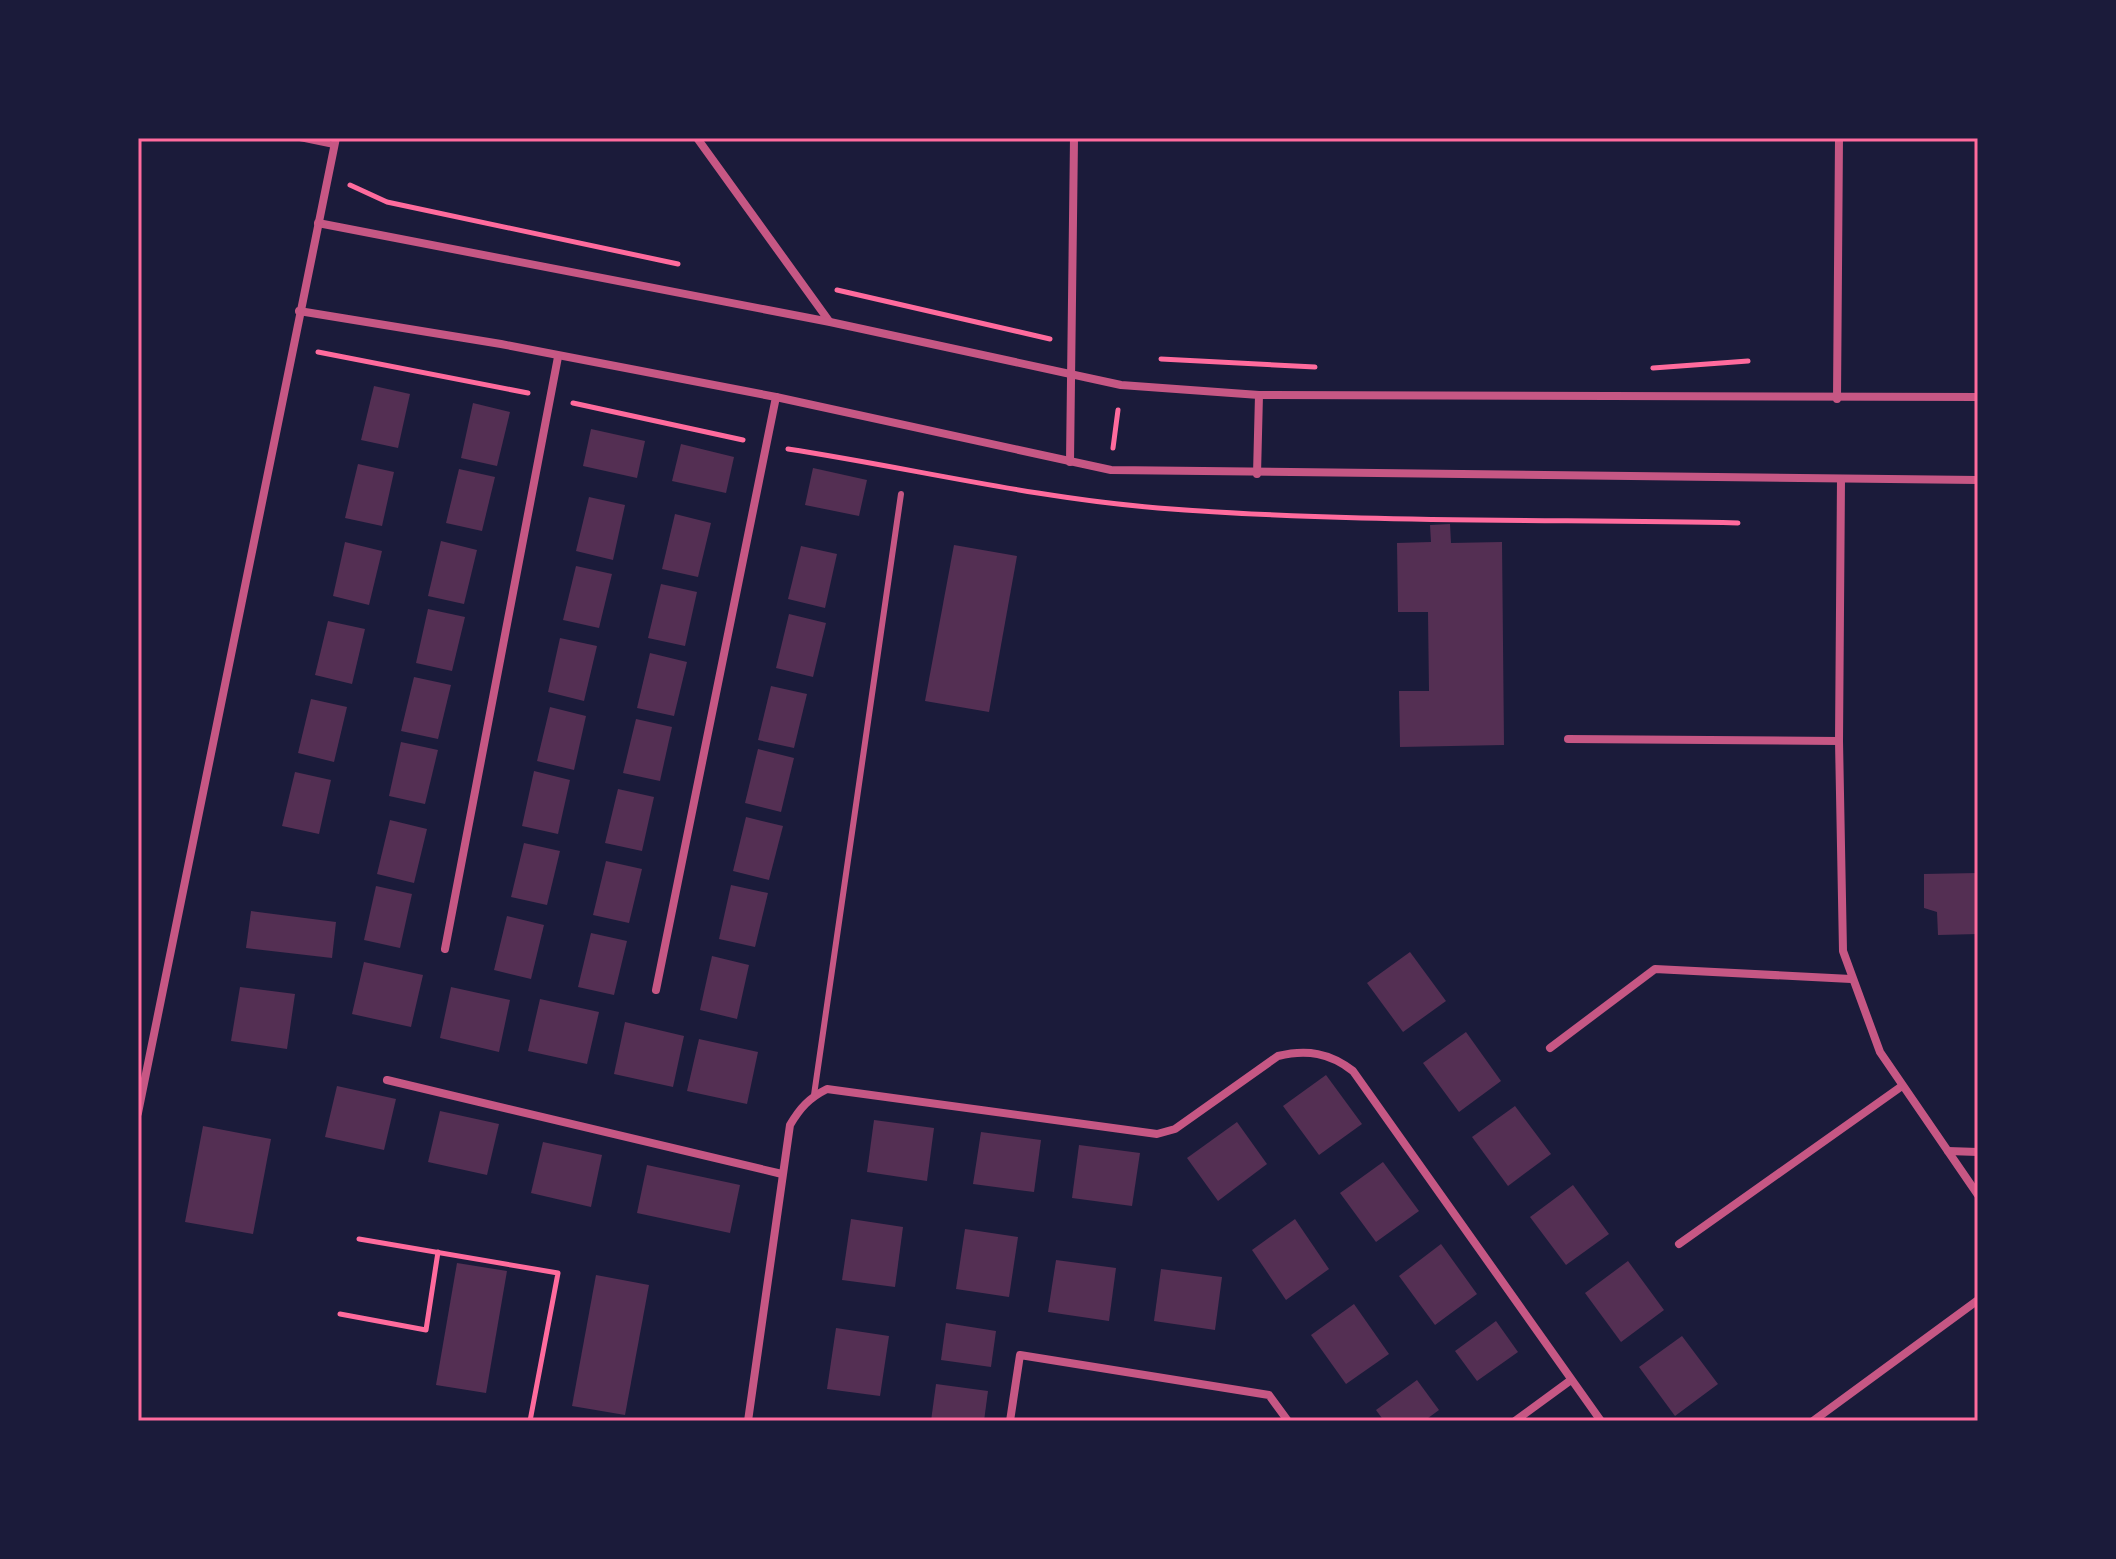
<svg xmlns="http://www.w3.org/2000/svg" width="2116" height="1559" viewBox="0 0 2116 1559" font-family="Lato,sans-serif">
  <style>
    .building { fill: #542f53 }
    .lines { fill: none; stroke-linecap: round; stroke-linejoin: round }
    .path { stroke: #ff6b9d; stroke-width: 5 }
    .service { stroke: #c65784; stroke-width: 6 }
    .minor { stroke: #c65784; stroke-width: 8 }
    .neatline { fill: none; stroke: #ff6b9d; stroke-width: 3 }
  </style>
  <rect width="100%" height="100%" fill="#1b1b3a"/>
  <!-- building -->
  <g class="building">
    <polygon points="374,386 410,394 398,448 361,440"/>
    <polygon points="473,403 510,412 497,466 461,458"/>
    <polygon points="591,429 645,441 637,478 583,466"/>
    <polygon points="681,444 734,457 726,493 672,481"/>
    <polygon points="358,464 394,472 382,526 345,518"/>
    <polygon points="813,468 867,480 859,516 805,505"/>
    <polygon points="459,469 495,477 482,531 446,523"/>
    <polygon points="589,497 625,505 613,560 576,551"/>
    <polygon points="675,514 711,523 698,577 662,569"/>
    <polygon points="1450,524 1451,543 1502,542 1504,745 1400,747 1399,691 1429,691 1428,612 1398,612 1397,543 1431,542 1430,525"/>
    <polygon points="441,541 477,550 464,604 428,596"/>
    <polygon points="345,542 382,551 369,605 333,596"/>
    <polygon points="954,545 1017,556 989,712 925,701"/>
    <polygon points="801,546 837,554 825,608 788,599"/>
    <polygon points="576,566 612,574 599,628 563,620"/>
    <polygon points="661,584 697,592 685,646 648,638"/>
    <polygon points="428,609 465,617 452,671 416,663"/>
    <polygon points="789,614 826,623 813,677 776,668"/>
    <polygon points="328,621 365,629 352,684 315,675"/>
    <polygon points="560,638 597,646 584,701 548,692"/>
    <polygon points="650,653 687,662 674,716 637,708"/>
    <polygon points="414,677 451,685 438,739 401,731"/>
    <polygon points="771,686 807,694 794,748 758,740"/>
    <polygon points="311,699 347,707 334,762 298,753"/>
    <polygon points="550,707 586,716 574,770 537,761"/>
    <polygon points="636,719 672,727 660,781 623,773"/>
    <polygon points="401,742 438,750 425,804 389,796"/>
    <polygon points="758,749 794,758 781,812 745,803"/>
    <polygon points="534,771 570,780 558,834 522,826"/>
    <polygon points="295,772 331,780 319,834 282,826"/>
    <polygon points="618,789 654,797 642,851 605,843"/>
    <polygon points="746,817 783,826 769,880 733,871"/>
    <polygon points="390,820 427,829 414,883 377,874"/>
    <polygon points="524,843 560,851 547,905 511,897"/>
    <polygon points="606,861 642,869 629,923 593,915"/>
    <polygon points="1978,873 1978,934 1938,935 1937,912 1924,908 1924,874"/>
    <polygon points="731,885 768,893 755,947 719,939"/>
    <polygon points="376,886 412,894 400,948 364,940"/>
    <polygon points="251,911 336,922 332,958 246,948"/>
    <polygon points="507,916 544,925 531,979 494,970"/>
    <polygon points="591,933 627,941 614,995 578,987"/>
    <polygon points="1410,952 1446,1001 1403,1032 1367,983"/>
    <polygon points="712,956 749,965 737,1019 700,1010"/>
    <polygon points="364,962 423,975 411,1027 352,1014"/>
    <polygon points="240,987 295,994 287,1049 231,1041"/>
    <polygon points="451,987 510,1000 499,1052 440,1038"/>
    <polygon points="540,999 599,1012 587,1064 528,1051"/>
    <polygon points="625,1022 684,1036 673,1087 614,1074"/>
    <polygon points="1466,1032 1501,1081 1459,1112 1423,1063"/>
    <polygon points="699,1039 758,1052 747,1104 687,1091"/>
    <polygon points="1326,1075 1362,1124 1319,1155 1283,1106"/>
    <polygon points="337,1086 396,1099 384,1150 325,1137"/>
    <polygon points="1515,1106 1551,1154 1508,1186 1472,1137"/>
    <polygon points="440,1111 499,1124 487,1175 428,1162"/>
    <polygon points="874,1120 934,1128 927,1181 867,1172"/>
    <polygon points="1237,1122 1267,1164 1218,1201 1187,1158"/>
    <polygon points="203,1126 271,1139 253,1234 185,1222"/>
    <polygon points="981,1132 1041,1140 1034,1192 973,1184"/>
    <polygon points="543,1142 602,1155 591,1207 531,1193"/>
    <polygon points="1079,1145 1140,1153 1132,1206 1072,1198"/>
    <polygon points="1383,1162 1419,1211 1376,1242 1340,1193"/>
    <polygon points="647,1165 740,1185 730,1233 637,1213"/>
    <polygon points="1573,1185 1609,1234 1566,1265 1530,1217"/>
    <polygon points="851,1219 903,1227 895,1287 842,1280"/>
    <polygon points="1295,1219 1329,1269 1286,1300 1252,1250"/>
    <polygon points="965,1229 1018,1237 1009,1297 956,1289"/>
    <polygon points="1441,1244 1477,1294 1435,1325 1399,1276"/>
    <polygon points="1056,1260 1116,1268 1109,1321 1048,1312"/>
    <polygon points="1628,1261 1664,1310 1621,1342 1585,1293"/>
    <polygon points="457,1263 507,1271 486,1393 436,1385"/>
    <polygon points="1161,1269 1222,1277 1215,1330 1154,1321"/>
    <polygon points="596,1275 649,1285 625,1415 572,1406"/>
    <polygon points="1354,1304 1389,1354 1346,1384 1311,1335"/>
    <polygon points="1496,1321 1518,1352 1477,1381 1455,1351"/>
    <polygon points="946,1323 996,1331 991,1367 941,1360"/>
    <polygon points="836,1328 889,1336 880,1396 827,1389"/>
    <polygon points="1682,1336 1718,1384 1675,1416 1639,1367"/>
    <polygon points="1417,1380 1439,1410 1424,1421 1384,1421 1376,1410"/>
    <polygon points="936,1384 988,1391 984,1421 931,1421"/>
  </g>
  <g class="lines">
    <!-- path -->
    <g class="path">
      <polyline points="350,185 387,202 678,264"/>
      <polyline points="837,290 1050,339"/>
      <polyline points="318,352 528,393"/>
      <polyline points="1161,359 1315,367"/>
      <polyline points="1653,368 1748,361"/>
      <polyline points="573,403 743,440"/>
      <polyline points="1113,448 1118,410"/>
      <path d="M788 449C911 468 1034 498 1158 508 1350 523 1545 519 1738 523"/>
      <polyline points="359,1239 558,1273 530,1421"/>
      <polyline points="340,1314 426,1330 438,1252"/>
    </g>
    <!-- service -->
    <g class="service">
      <polyline points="300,138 334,145"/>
      <polyline points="814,1095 901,494"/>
    </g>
    <!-- minor -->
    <g class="minor">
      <polyline points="697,138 829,321"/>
      <polyline points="318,223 830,322 1121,385 1259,395 1978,397"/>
      <polyline points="299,311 501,344 776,397 1111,470 1978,480"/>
      <polyline points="1837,399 1839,138"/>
      <polyline points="1070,462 1074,138"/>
      <polyline points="1257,474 1259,395"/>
      <polyline points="1841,479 1839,741 1843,951 1880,1052 1978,1195"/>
      <polyline points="1568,739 1839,741"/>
      <polyline points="445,949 558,357"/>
      <polyline points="656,990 776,397"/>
      <polyline points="1550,1048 1655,969 1851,979"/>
      <polyline points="387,1080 782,1174"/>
      <polyline points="138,1113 336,138"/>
      <polyline points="1948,1151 1978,1152"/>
      <polyline points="1679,1244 1902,1086"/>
      <path d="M748 1421 790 1125C800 1108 809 1098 827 1089L1157 1134 1175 1129 1278 1056C1307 1049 1330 1053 1353 1071L1601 1421"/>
      <polyline points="1010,1421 1020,1355 1269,1395 1288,1421"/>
      <polyline points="1515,1421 1571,1380"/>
      <polyline points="1813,1421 1978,1300"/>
    </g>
  </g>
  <!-- border -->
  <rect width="2116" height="1559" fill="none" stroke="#1b1b3a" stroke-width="280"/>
  <rect x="140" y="140" width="1836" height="1279" class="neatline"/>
</svg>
